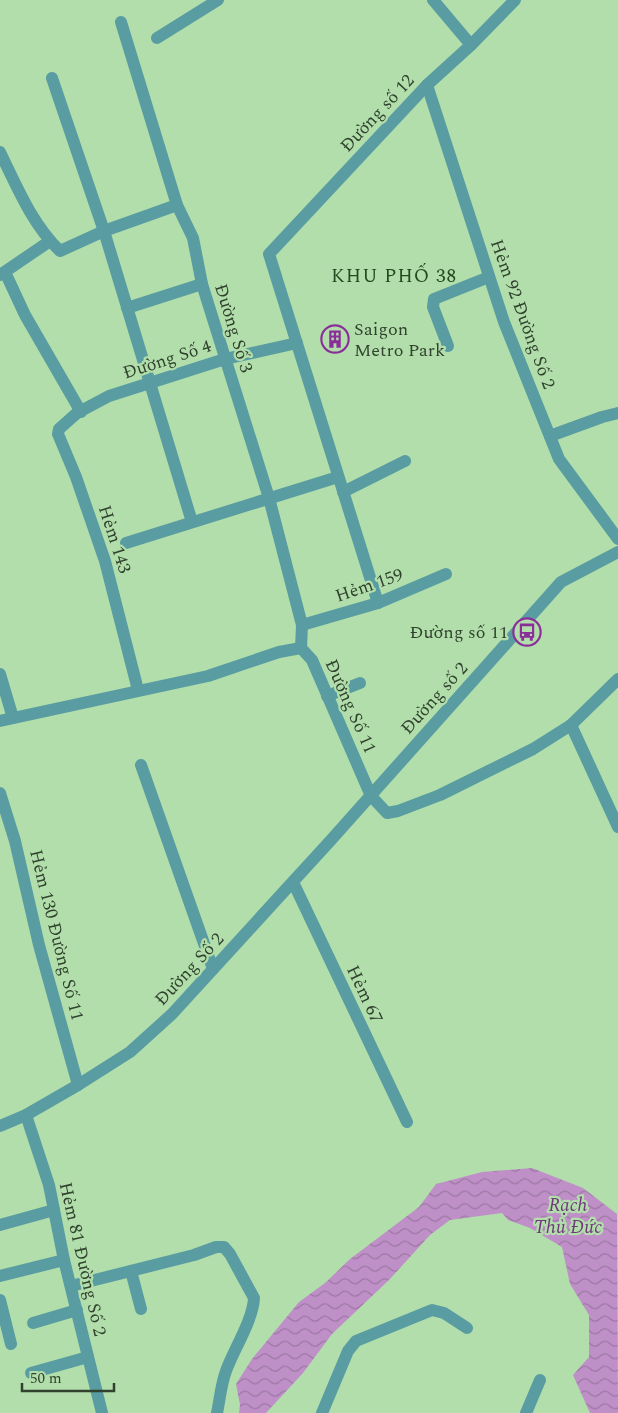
<svg xmlns="http://www.w3.org/2000/svg" width="618" height="1413" viewBox="0 0 618 1413" font-family="Spectral,serif">
  <style>
    .water { fill: url(#water-waves) }
    .lines { fill: none; stroke-linecap: round; stroke-linejoin: round }
    .minor { stroke: #599da2; stroke-width: 12 }
    .labels { text-anchor: middle; stroke-width: 4.5; stroke-linejoin: round; paint-order: stroke }
    .street-label { font-size: 18px; fill: #30422e; stroke: #b2deab }
    .poi-label { font-size: 18px; fill: #30422e; stroke: #b2deab; text-anchor: start }
    .neighbourhood-label { font-size: 19px; letter-spacing: 1px; fill: #234a1e; stroke: #b2deab }
    .water-label { font-size: 19px; font-style: italic; fill: #71387c; stroke: #b2deab }
  </style>
  <defs>
    <pattern id="water-waves" width="16" height="10" patternUnits="userSpaceOnUse" patternTransform="scale(1.25)"><rect width="16" height="10" fill="#bf90c8"/><path d="M0 5q4-4 8 0t8 0" fill="none" stroke="#9c77a3"/></pattern>
  </defs>
  <rect width="100%" height="100%" fill="#b2deab"/>
  <!-- water -->
  <polygon class="water" points="532,1168 583,1188 617,1214 618,1413 590,1413 573,1375 589,1357 589,1315 570,1284 562,1247 530,1228 508,1220 502,1213 450,1220 430,1235 389,1280 332,1334 303,1373 266,1413 239,1413 240,1405 236,1384 252,1359 299,1302 325,1283 350,1259 419,1207 436,1184 482,1172"/>
  <g class="lines">
    <!-- minor -->
    <g class="minor">
      <polyline points="433,0 471,45"/>
      <polyline points="121,22 177,205 193,238 202,284 269,498 302,625 301,648"/>
      <polyline points="157,38 218,0"/>
      <polyline points="52,78 104,231 192,522"/>
      <polyline points="427,85 504,322 559,459 618,539"/>
      <path d="M0 152C17 187 32 224 60 251L104 231 177 205"/>
      <polyline points="5,272 25,315 81,412"/>
      <polyline points="0,275 50,241"/>
      <polyline points="127,308 202,284"/>
      <polyline points="448,346 433,307 434,299 489,277"/>
      <polyline points="550,436 602,417 618,413"/>
      <polyline points="343,492 405,461"/>
      <polyline points="126,543 338,477"/>
      <polyline points="378,603 269,254 427,85 471,45 515,0"/>
      <polyline points="302,625 378,603 446,574"/>
      <polyline points="301,648 312,660 371,796 387,813 398,811 440,795 533,749 571,725 618,679"/>
      <polyline points="0,674 13,718"/>
      <polyline points="138,690 105,561 76,477 58,434 59,429 77,413 109,396 225,359 297,343"/>
      <polyline points="327,696 360,683"/>
      <polyline points="0,721 208,676 279,652 301,648"/>
      <polyline points="571,725 618,827"/>
      <polyline points="141,765 213,969"/>
      <polyline points="0,793 15,841 39,945 78,1085"/>
      <polyline points="293,882 407,1122"/>
      <polyline points="26,1115 49,1185 64,1260 102,1413"/>
      <polyline points="0,1126 26,1115 78,1085 130,1052 172,1014 331,840 561,582 618,552"/>
      <polyline points="0,1225 54,1210"/>
      <polyline points="131,1271 141,1309"/>
      <polyline points="0,1276 64,1260"/>
      <path d="M71 1286 194 1255 216 1247H224L230 1254 254 1298C253 1320 234 1349 226 1371 221 1384 220 1399 217 1413"/>
      <polyline points="0,1300 11,1344"/>
      <polyline points="33,1323 77,1310"/>
      <polyline points="31,1373 88,1357"/>
      <polyline points="322,1413 348,1351 356,1341 432,1310 444,1313 467,1328"/>
      <polyline points="526,1413 540,1380"/>
    </g>
  </g>
  <!-- icons -->
  <defs>
    <g id="building-ring" transform="scale(1.4375)"><circle r="9.5" fill="#b2deab" stroke="#8a2f9a" stroke-width="1.5"/><path d="M-4-6H4V6H1V3H-1V6H-4ZM-2.5-4.3h1.7v1.8h-1.7ZM.8-4.3h1.7v1.8H.8ZM-2.5-1h1.7V.8h-1.7ZM.8-1h1.7V.8H.8Z" fill="#8a2f9a"/></g>
    <g id="bus-ring" transform="scale(1.4375)"><circle r="9.5" fill="#b2deab" stroke="#8a2f9a" stroke-width="1.5"/><path d="M-5-6H5V4H4V6H2V4H-2V6H-4V4H-5ZM-3.5-4V0h7V-4ZM-3.5 1.2v1.5H-2V1.2ZM2 1.2v1.5H3.5V1.2Z" fill="#8a2f9a"/></g>
  </defs>
  <g fill-rule="evenodd">
    <use href="#building-ring" x="335" y="339"/>
    <use href="#bus-ring" x="527" y="632"/>
  </g>
  <g class="labels">
    <!-- street labels -->
    <g class="street-label">
      <text transform="translate(377 113) rotate(-47)" y="6">Đường số 12</text>
      <text transform="translate(523 314) rotate(70)" y="6">Hẻm 92 Đường Số 2</text>
      <text transform="translate(234 328) rotate(73)" y="6">Đường Số 3</text>
      <text transform="translate(167 359) rotate(-18)" y="6">Đường Số 4</text>
      <text transform="translate(115 539) rotate(72)" y="6">Hẻm 143</text>
      <text transform="translate(369 585) rotate(-19)" y="6">Hẻm 159</text>
      <text transform="translate(434 698) rotate(-48)" y="6">Đường số 2</text>
      <text transform="translate(351 706) rotate(66)" y="6">Đường Số 11</text>
      <text transform="translate(57 935) rotate(76)" y="6">Hẻm 130 Đường Số 11</text>
      <text transform="translate(189 969) rotate(-47)" y="6">Đường Số 2</text>
      <text transform="translate(365 994) rotate(65)" y="6">Hẻm 67</text>
      <text transform="translate(83 1259) rotate(77)" y="6">Hẻm 81 Đường Số 2</text>
    </g>
    <!-- poi labels -->
    <g class="poi-label">
      <text x="354" y="335">Saigon<tspan x="354" dy="21">Metro Park</tspan></text>
      <text x="508" y="638" text-anchor="end">Đường số 11</text>
    </g>
    <!-- neighbourhood labels -->
    <g class="neighbourhood-label">
      <text x="394" y="282">KHU PHỐ 38</text>
    </g>
    <!-- water labels -->
    <g class="water-label">
      <text x="568" y="1211">Rạch<tspan x="568" dy="22">Thủ Đức</tspan></text>
    </g>
  </g>
  <!-- scale -->
  <path d="M22 1383v8h92v-8" fill="none" stroke="#30422e" stroke-width="2.5"/>
  <text x="30" y="1383" font-size="15" fill="#30422e" stroke="#b2deab" stroke-width="4" paint-order="stroke">50 m</text>
</svg>
